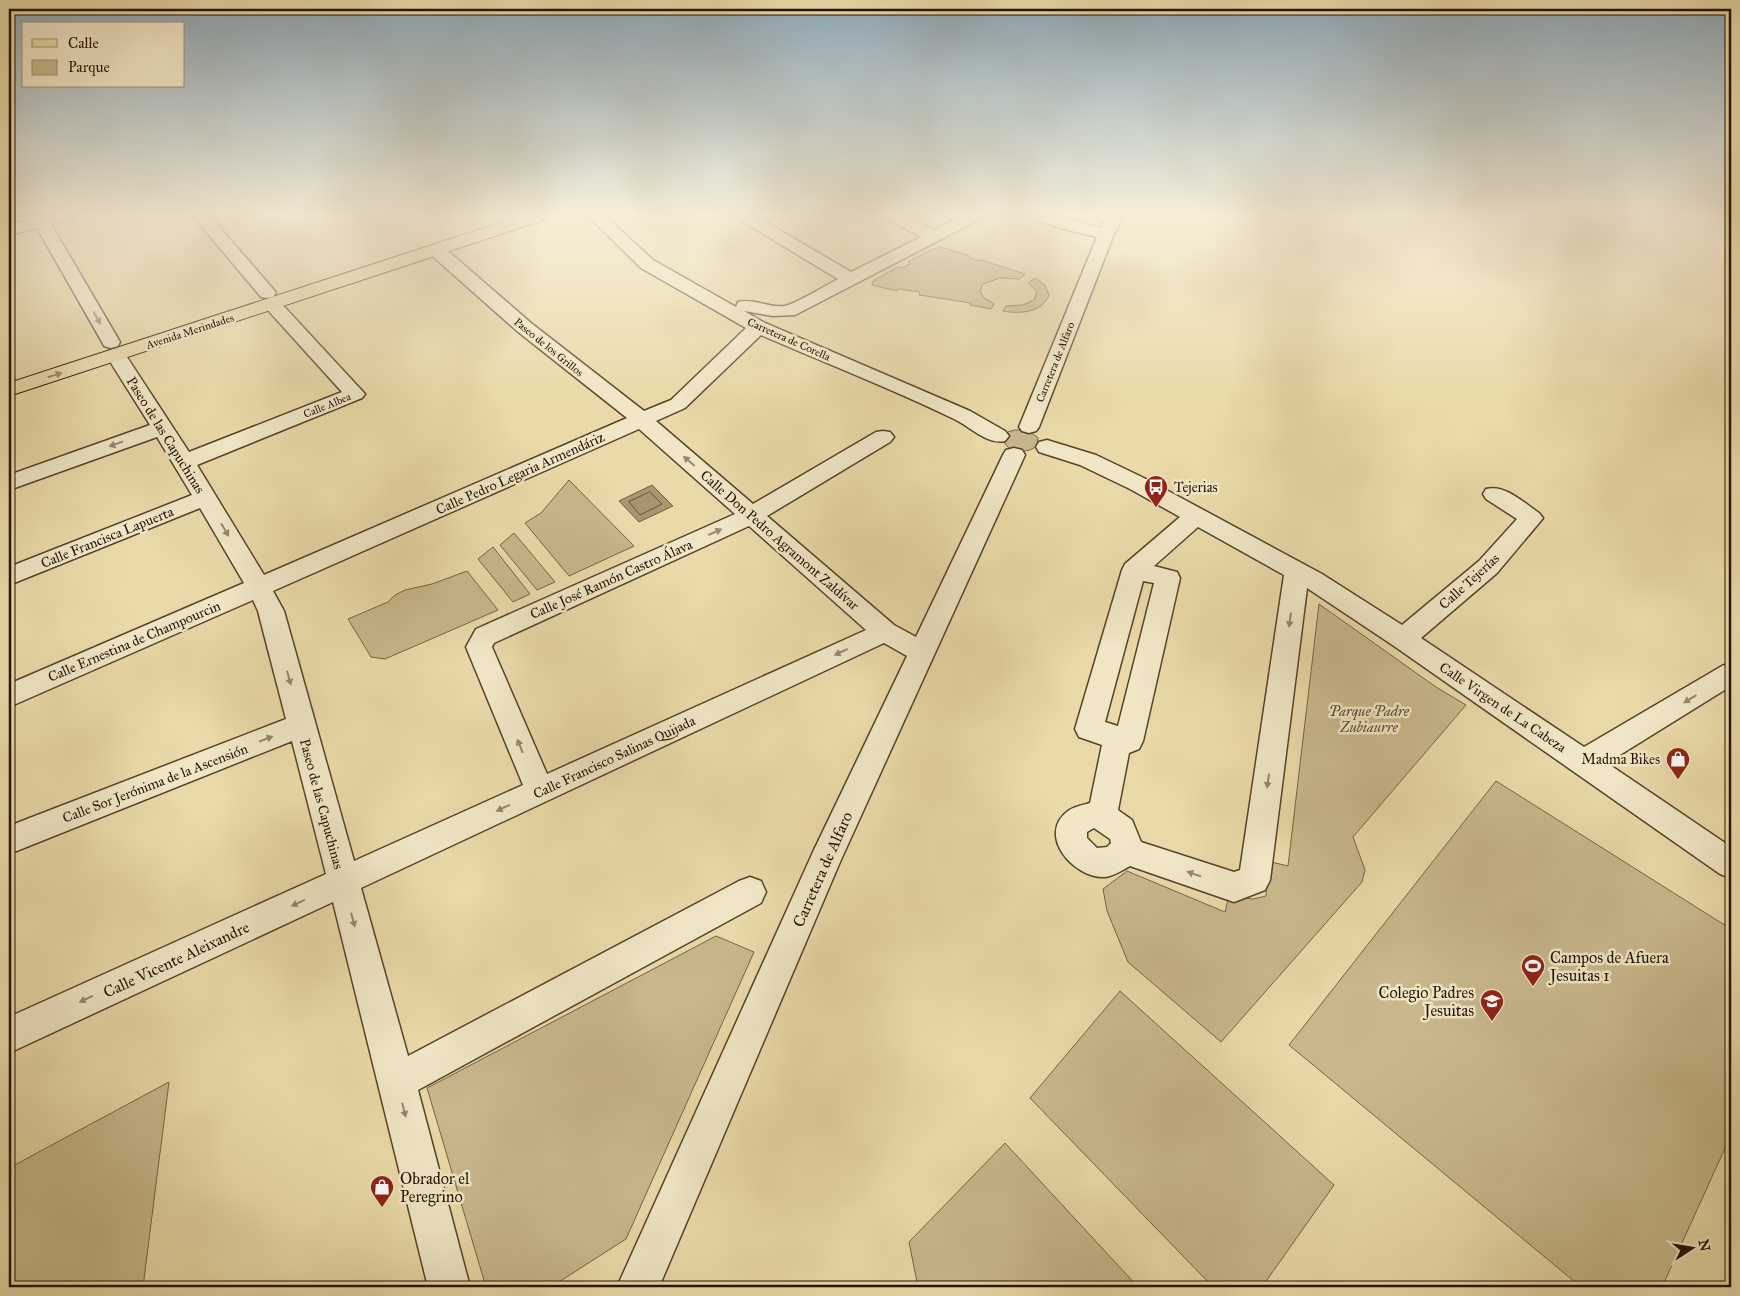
<svg xmlns="http://www.w3.org/2000/svg" width="1740" height="1296" viewBox="0 0 1740 1296" font-family="'IM FELL Great Primer',serif">
  <style>
    .green { fill: #c8b88c; stroke: #766446 }
    .water { fill: #a79670; stroke: #736143 }
    .lines { fill: none; stroke-linecap: round; stroke-linejoin: round }
    .shore { stroke: #665438; stroke-width: 1 }
    .minor-casing { stroke: #56432a; stroke-width: 3 }
    .major-casing { stroke: #241100; stroke-width: 2 }
    .minor { fill: #f1e7c7; fill-rule: evenodd }
    .major { fill: #eadaa9; fill-rule: evenodd }
    .oneway { fill: #95876d }
    .oneway2 { fill: #91805d }
    .labels { text-anchor: middle; stroke-width: 5; stroke-linejoin: round; paint-order: stroke }
    .far-street-label { font-size: 11px; fill: #241100; stroke: #f1e7c7 }
    .street-label { font-size: 14px; fill: #241100; stroke: #f1e7c7 }
    .poi-label { font-size: 14px; fill: #241100; stroke: #f1e7c7; text-anchor: start }
    .park-label { font-size: 14px; font-style: italic; fill: #5d4b31; stroke: #f1e7c7 }
    .near-street-label { font-size: 16px; fill: #241100; stroke: #f1e7c7 }
    .near-poi-label { font-size: 16px; fill: #241100; stroke: #f1e7c7; text-anchor: start }
  </style>
  <rect width="100%" height="100%" fill="#eadaa9"/>
  <filter id="stains"><feTurbulence type="fractalNoise" baseFrequency=".004" numOctaves="4"/><feColorMatrix values="0 0 0 0 .2 0 0 0 0 .09 0 0 0 0 .02 0 0 0 .5 -.17"/></filter>
  <radialGradient id="worn" r=".72"><stop offset=".6" stop-color="#630" stop-opacity="0"/><stop offset="1" stop-color="#630" stop-opacity=".3"/></radialGradient>
  <!-- green -->
  <g class="green">
    <polygon points="941,247 970,256 969,257 978,261 981,260 1025,274 1019,279 1000,278 983,284 980,291 984,298 994,304 991,309 970,305 971,303 919,295 920,292 898,289 897,291 872,285 873,281 898,267 901,268 910,264 908,262 930,250"/>
    <path d="M1035 278 1045 285 1049 295C1042 313 1020 314 1003 311L1006 306 1023 305 1034 300 1037 292 1028 283Z"/>
    <path d="M1014 430C1024 430 1031 431 1038 438L1037 446C1027 454 1007 454 1003 439L1008 432Z"/>
    <polygon points="569,480 634,546 569,576 525,523 541,513"/>
    <polygon points="514,533 555,582 537,590 500,545"/>
    <polygon points="493,547 530,594 513,602 478,559"/>
    <polygon points="467,571 498,610 385,659 371,657 348,619 388,602 395,595 405,590 432,584"/>
    <polygon points="1319,604 1436,687 1466,705 1353,837 1365,870 1362,882 1221,1042 1128,962 1107,911 1103,889 1127,871 1225,912 1229,896 1253,899 1266,896 1267,861 1288,866"/>
    <polygon points="1496,781 1731,929 1731,1135 1662,1287 1581,1287 1289,1045"/>
    <polygon points="716,936 754,952 626,1239 551,1287 486,1287 427,1088"/>
    <polygon points="1120,991 1334,1185 1262,1287 1213,1287 1030,1098"/>
    <polygon points="169,1082 143,1287 9,1287 9,1168"/>
    <polygon points="1005,1143 1138,1287 918,1287 909,1242"/>
  </g>
  <!-- water -->
  <polygon class="water" points="652,485 673,506 639,522 619,501"/>
  <g class="lines">
    <!-- shore -->
    <polygon class="shore" points="650,492 662,504 640,515 629,502"/>
    <!-- minor casing -->
    <g class="minor-casing">
      <g id="minor">
        <polygon points="30,215 75,215 73,218 51,224 120,342 118,346 111,348 104,346 102,342 37,228 9,235 9,225 32,219"/>
        <polygon points="192,215 209,215 273,289 276,293 273,297 267,298 261,297"/>
        <path d="M587 215H604L653 260 736 307 738 302C753 298 769 308 785 306 797 303 825 286 838 279L737 218 735 215H754L851 272 921 237 885 218 883 215H904L934 230 964 215H984L982 218 795 315 773 316 744 311 765 323 970 411 1005 431 1009 436 1005 441C987 445 971 427 954 419 891 388 825 363 761 335L685 408 656 421 753 504 876 432 883 431 890 432 894 437 890 442 767 516 894 625 916 637 1003 455 1006 450 1014 448 1022 450 1025 455 840 862 659 1287H617L813 852 907 656 884 643 361 888 408 1056 739 881 750 877 761 881 766 892 761 903 418 1090 470 1287H428L333 902 9 1053V1017L326 874 292 741 9 854V826L286 719 258 611 253 600 9 707V684L244 583 200 508 9 585V567L192 495 157 437 9 490V475L150 425 106 355 109 351 116 349 123 351 189 452 342 392 266 308 263 304 266 300 272 299 278 300 365 394 362 398 197 465 264 575 627 418 517 331 430 254 428 250 430 246H442L531 323 644 411 671 400 746 328 641 268ZM639 429 735 514 476 629 466 647 523 785 354 861 284 611 273 591ZM749 526 866 630 547 774 492 647 494 643Z"/>
        <polygon points="1028,215 1052,215 1101,228 1108,215 1124,215 1114,234 1039,427 1036,431 1029,433 1022,431 1019,427 1097,237 1064,229 1030,218"/>
        <path d="M1047 440 1096 455 1146 479 1322 574 1402 625 1479 561 1517 519 1486 499 1483 494 1486 489C1505 484 1524 503 1539 513L1543 518 1539 523 1497 573 1421 638 1584 747 1722 666 1731 663V686L1607 763 1731 847V878L1720 874 1394 646 1307 588 1270 880 1265 890 1234 902 1130 866C1123 870 1113 876 1105 877 1074 879 1036 835 1068 811 1073 807 1083 805 1090 803L1102 745 1079 737 1075 729 1122 570 1125 564 1180 517 1130 489 1080 465 1039 452 1036 447 1039 442ZM1198 527 1284 575 1240 870 1234 872 1141 842 1132 820 1118 810 1129 753 1139 749 1143 741 1180 578 1177 572 1154 566ZM1143 581 1154 583 1118 726 1105 722ZM1094 828 1110 839 1111 843 1107 847 1097 848 1087 838V832Z"/>
      </g>
    </g>
    <!-- major casing -->
    <g class="major-casing">
      <polygon id="major" points="524,215 549,215 547,219 9,396 9,383"/>
    </g>
    <!-- minor -->
    <use href="#minor" class="minor"/>
    <!-- major -->
    <use href="#major" class="major"/>
  </g>
  <!-- one-way arrows -->
  <defs><path id="oneway-solid" d="M-6-.8H1V-3.2L6.5 0L1 3.2V.8H-6Z" transform="scale(1.25)"/></defs>
  <g class="oneway">
    <use href="#oneway-solid" transform="translate(97 318) rotate(60)"/>
    <use href="#oneway-solid" transform="translate(116 444) rotate(160)"/>
    <use href="#oneway-solid" transform="translate(689 461) rotate(-139)"/>
    <use href="#oneway-solid" transform="translate(225 530) rotate(59)"/>
    <use href="#oneway-solid" transform="translate(715 532) rotate(-24)"/>
    <use href="#oneway-solid" transform="translate(1290 620) rotate(98)"/>
    <use href="#oneway-solid" transform="translate(841 652) rotate(155)"/>
    <use href="#oneway-solid" transform="translate(289 678) rotate(75)"/>
    <use href="#oneway-solid" transform="translate(1690 699) rotate(149)"/>
    <use href="#oneway-solid" transform="translate(266 739) rotate(-21)"/>
    <use href="#oneway-solid" transform="translate(520 746) rotate(-112)"/>
    <use href="#oneway-solid" transform="translate(1268 781) rotate(98)"/>
    <use href="#oneway-solid" transform="translate(503 808) rotate(155)"/>
    <use href="#oneway-solid" transform="translate(1194 874) rotate(-161)"/>
    <use href="#oneway-solid" transform="translate(298 903) rotate(155)"/>
    <use href="#oneway-solid" transform="translate(353 920) rotate(75)"/>
    <use href="#oneway-solid" transform="translate(86 999) rotate(155)"/>
    <use href="#oneway-solid" transform="translate(404 1110) rotate(76)"/>
  </g>
  <use class="oneway2" href="#oneway-solid" transform="translate(55 375) rotate(-18)"/>
  <!-- sky -->
  <linearGradient id="sky" x2="0" y2="1"><stop stop-color="#8ea8b8"/><stop offset="0.54" stop-color="#f6eed8"/><stop offset="1" stop-color="#f6eed8" stop-opacity="0"/></linearGradient>
  <rect width="1740" height="397" fill="url(#sky)"/>
  <!-- icons -->
  <defs>
    <g id="bus-pin" transform="scale(1.25)"><path d="M0 17L-7.5 6A9.5 9.5 0 1 1 7.5 6Z" fill="#8f2418" stroke="#f1e7c7"/><path d="M-5-6H5V4H4V6H2V4H-2V6H-4V4H-5ZM-3.5-4V0h7V-4ZM-3.5 1.2v1.5H-2V1.2ZM2 1.2v1.5H3.5V1.2Z" fill="#fff"/></g>
    <g id="shop-pin" transform="scale(1.25)"><path d="M0 17L-7.5 6A9.5 9.5 0 1 1 7.5 6Z" fill="#8f2418" stroke="#f1e7c7"/><path d="M-5-2.5h2.3a2.7 3.5 0 0 1 5.4 0H5L5.5 6h-11ZM-1.5-2.5h3a1.5 2.3 0 0 0-3 0Z" fill="#fff"/></g>
    <g id="stadium-pin" transform="scale(1.25)"><path d="M0 17L-7.5 6A9.5 9.5 0 1 1 7.5 6Z" fill="#8f2418" stroke="#f1e7c7"/><path d="M0-5a6.5 5 0 1 0 0 10a6.5 5 0 1 0 0-10ZM-3.5-1.8h7v3.6h-7Z" fill="#fff"/></g>
    <g id="school-pin" transform="scale(1.25)"><path d="M0 17L-7.5 6A9.5 9.5 0 1 1 7.5 6Z" fill="#8f2418" stroke="#f1e7c7"/><path d="M0-5L7-2L0 1L-7-2ZM-4 1L0 2.5L4 1V4Q0 6-4 4Z" fill="#fff"/></g>
  </defs>
  <g fill-rule="evenodd">
    <use href="#bus-pin" x="1156" y="487"/>
    <use href="#shop-pin" x="1678" y="759"/>
    <use href="#stadium-pin" x="1533" y="966"/>
    <use href="#school-pin" x="1492" y="1001"/>
    <use href="#shop-pin" x="382" y="1187"/>
  </g>
  <g class="labels">
    <!-- far-street labels -->
    <g class="far-street-label">
      <text transform="translate(190 331) rotate(-18)" y="4">Avenida Merindades</text>
      <text transform="translate(789 339) rotate(24)" y="4">Carretera de Corella</text>
      <text transform="translate(549 347) rotate(39)" y="4">Paseo de los Grillos</text>
      <text transform="translate(1055 362) rotate(-68)" y="4">Carretera de Alfaro</text>
      <text transform="translate(327 405) rotate(-22)" y="4">Calle Albea</text>
    </g>
    <!-- street labels -->
    <g class="street-label">
      <text transform="translate(166 435) rotate(58)" y="5">Paseo de las Capuchinas</text>
      <text transform="translate(520 473) rotate(-24)" y="5">Calle Pedro Legaria Armendáriz</text>
      <text transform="translate(107 537) rotate(-22)" y="5">Calle Francisca Lapuerta</text>
      <text transform="translate(780 540) rotate(41)" y="5">Calle Don Pedro Agramont Zaldívar</text>
      <text transform="translate(611 579) rotate(-24)" y="5">Calle José Ramón Castro Álava</text>
      <text transform="translate(1469 581) rotate(-42)" y="5">Calle Tejerías</text>
      <text transform="translate(134 641) rotate(-23)" y="5">Calle Ernestina de Champourcin</text>
      <text transform="translate(1503 707) rotate(34)" y="5">Calle Virgen de La Cabeza</text>
      <text transform="translate(614 757) rotate(-25)" y="5">Calle Francisco Salinas Quijada</text>
      <text transform="translate(155 783) rotate(-21)" y="5">Calle Sor Jerónima de la Ascensión</text>
      <text transform="translate(322 804) rotate(75)" y="5">Paseo de las Capuchinas</text>
    </g>
    <!-- poi labels -->
    <g class="poi-label">
      <text x="1174" y="492">Tejerias</text>
      <text x="1660" y="764" text-anchor="end">Madma Bikes</text>
    </g>
    <!-- park labels -->
    <g class="park-label">
      <text x="1369" y="716">Parque Padre<tspan x="1369" dy="16">Zubiaurre</tspan></text>
    </g>
    <!-- near-street labels -->
    <g class="near-street-label">
      <text transform="translate(822 869) rotate(-66)" y="6">Carretera de Alfaro</text>
      <text transform="translate(176 959) rotate(-25)" y="6">Calle Vicente Aleixandre</text>
    </g>
    <!-- near-poi labels -->
    <g class="near-poi-label">
      <text x="1550" y="963">Campos de Afuera<tspan x="1550" dy="18">Jesuitas 1</tspan></text>
      <text x="1474" y="998" text-anchor="end">Colegio Padres<tspan x="1474" dy="18">Jesuitas</tspan></text>
      <text x="400" y="1184">Obrador el<tspan x="400" dy="18">Peregrino</tspan></text>
    </g>
  </g>
  <!-- margin -->
  <rect width="1740" height="1296" fill="none" stroke="#eadaa9" stroke-width="30"/>
  <rect x="10" y="10" width="1720" height="1276" fill="none" stroke="#241100" stroke-width="2.5"/>
  <rect x="15" y="15" width="1710" height="1266" fill="none" stroke="#241100"/>
  <!-- legend -->
  <rect x="22" y="22" width="162" height="65" fill="#f1e7c7" stroke="#9f9177"/>
  <rect x="32" y="39" width="25" height="8" fill="#eadaa9" stroke="#9f9177"/>
  <text x="68" y="48" font-size="15" fill="#241100">Calle</text>
  <rect x="32" y="60" width="25" height="15" fill="#c8b88c" stroke="#9f9177"/>
  <text x="68" y="72" font-size="15" fill="#241100">Parque</text>
  <!-- north arrow -->
  <g transform="translate(1692 1248) rotate(78)" stroke="#f1e7c7" stroke-width="4" paint-order="stroke">
  <path d="M0-4L9 19L0 12L-9 19Z" fill="#241100"/>
  <text y="-8" font-size="14" font-weight="bold" text-anchor="middle" fill="#241100">N</text>
  </g>
  <rect width="100%" height="100%" filter="url(#stains)"/>
  <rect width="100%" height="100%" fill="url(#worn)"/>
</svg>
